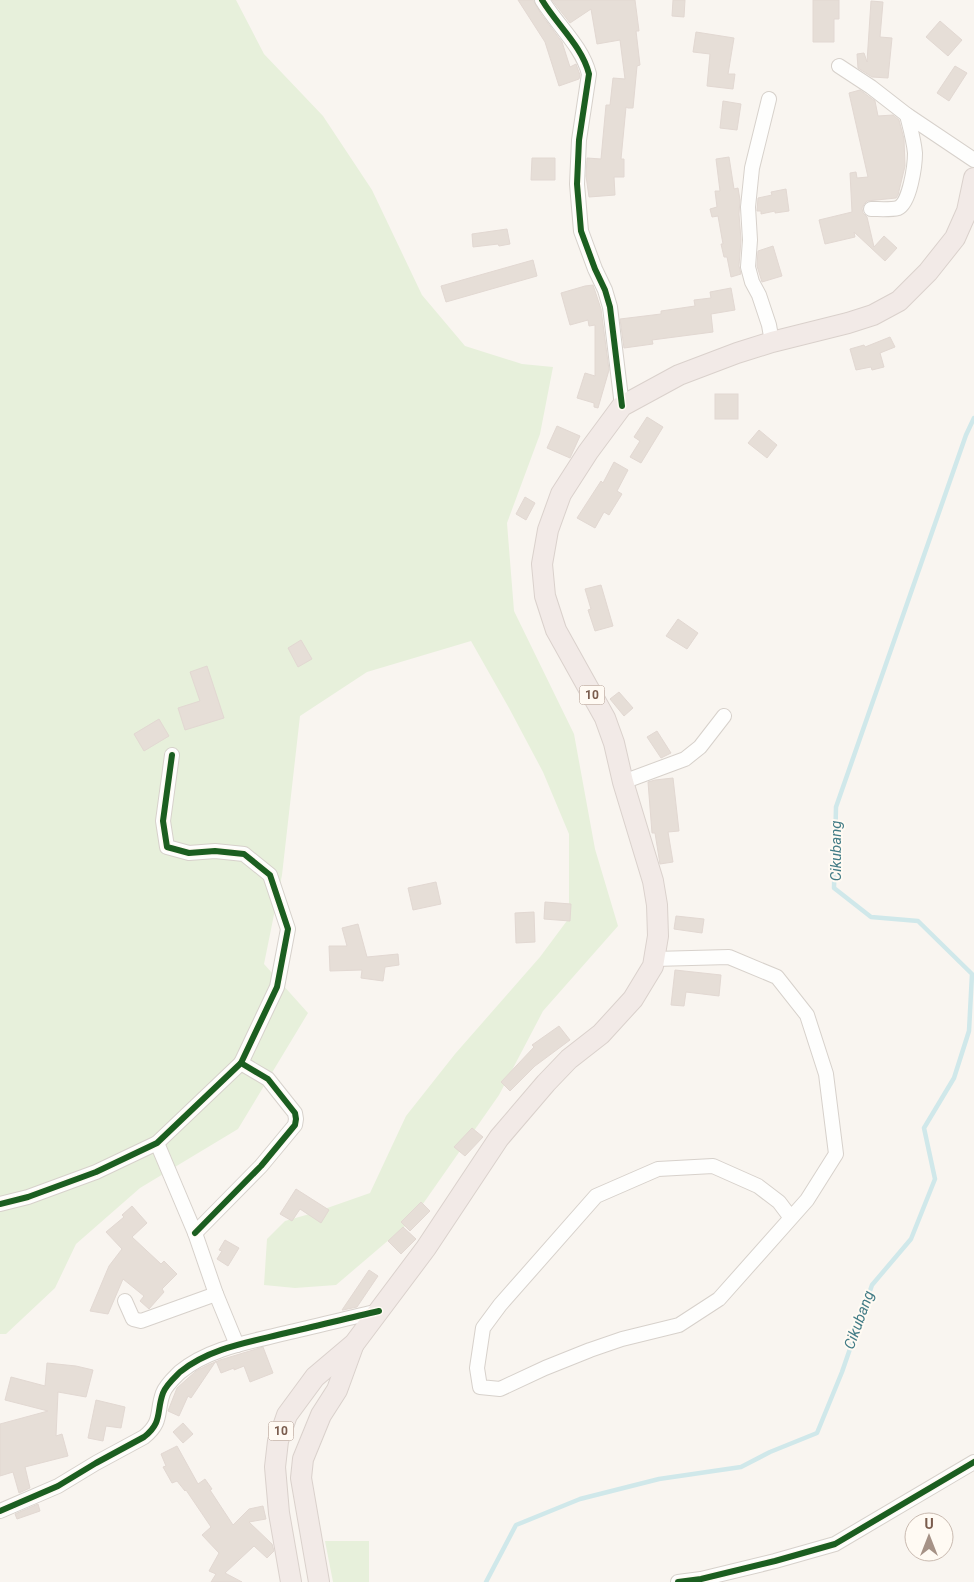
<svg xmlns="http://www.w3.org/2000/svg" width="974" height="1582" viewBox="0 0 974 1582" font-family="Roboto,sans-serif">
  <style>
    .green { fill: #e7f0db }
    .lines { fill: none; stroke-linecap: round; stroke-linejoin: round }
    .stream { stroke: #d0e8ea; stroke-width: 4.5 }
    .building { fill: #e6ded7; stroke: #e2d8d2 }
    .minor-casing { stroke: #d7d1cb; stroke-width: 16 }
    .highway-casing { stroke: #dad1cc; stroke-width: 22 }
    .minor { stroke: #fefefd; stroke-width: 14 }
    .highway { stroke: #f2eae7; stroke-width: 20 }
    .cycleway-casing { stroke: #fffaf3; stroke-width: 9 }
    .cycleway { stroke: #1b5e20; stroke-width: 6 }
    .labels { text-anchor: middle; stroke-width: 4; stroke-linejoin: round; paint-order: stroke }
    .shield { fill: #fffaf3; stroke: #a28b7f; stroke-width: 1 }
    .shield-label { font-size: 12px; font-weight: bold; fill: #7a5c4d }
    .water-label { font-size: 15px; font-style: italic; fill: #437c86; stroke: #fffaf3 }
  </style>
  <rect width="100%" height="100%" fill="#f9f5f0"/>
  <!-- green -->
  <g class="green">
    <polygon points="0,0 236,0 264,54 323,116 372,190 422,295 465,346 522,364 553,367 540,434 507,523 514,611 574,734 595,849 618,926 543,1011 499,1095 411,1221 336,1285 295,1288 264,1285 267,1239 285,1221 313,1213 370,1193 406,1116 455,1054 540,957 569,918 569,834 543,772 509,708 471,641 367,672 300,716 282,875 264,964 308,1013 238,1129 140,1188 76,1244 55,1288 6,1334 0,1334"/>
    <polygon points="325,1541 369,1541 369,1582 333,1582"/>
  </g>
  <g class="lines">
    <!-- stream -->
    <polyline class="stream" points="486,1582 516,1525 580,1499 659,1479 741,1467 770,1452 817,1433 842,1372 872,1285 911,1239 935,1179 924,1128 954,1078 969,1031 972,974 918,921 871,917 834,888 836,807 966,435 974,418"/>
  </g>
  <!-- building -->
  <g class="building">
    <polygon points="518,0 533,0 541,14 562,42 570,67 576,64 580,75 579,79 559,86 545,42"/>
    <polygon points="552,0 635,0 639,31 636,31 640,65 637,66 633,108 628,108 626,107 621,159 624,159 624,177 614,177 615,195 589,197 586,176 587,158 601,159 606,105 610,105 613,78 625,79 620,40 597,44 591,9 570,23"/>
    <polygon points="673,0 685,0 684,17 672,16"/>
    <polygon points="813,0 839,0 839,19 834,19 834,42 813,42"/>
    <polygon points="871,1 883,2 880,37 892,38 888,78 872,77 858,68 857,54 864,53 867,62"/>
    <polygon points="940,21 962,40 948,56 926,37"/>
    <polygon points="696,32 734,38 728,74 735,74 733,89 707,86 710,54 693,52"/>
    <polygon points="955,66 967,73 949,101 937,93"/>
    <polygon points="860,90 875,101 878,116 893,115 899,120 904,139 905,166 898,195 896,198 867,201 864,204 862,208 863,213 867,217 874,247 884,236 897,248 885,261 854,232 855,237 825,244 819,220 852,212 850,173 856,172 857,178 868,177 849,93"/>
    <polygon points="723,101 741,104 737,130 720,128"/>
    <polygon points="729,157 734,189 738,188 740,200 739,214 741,240 739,266 741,274 731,277 727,257 724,257 721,244 723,244 718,216 712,217 710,209 717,207 715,191 720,191 716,159"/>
    <polygon points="532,158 555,158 555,180 531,180"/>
    <polygon points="786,189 789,211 775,213 775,211 761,214 761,211 757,211 758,198 772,195 771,192"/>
    <polygon points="507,229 510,244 499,246 498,244 473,247 472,234"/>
    <polygon points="773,246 782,276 762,282 757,266 758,251"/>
    <polygon points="533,260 537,276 446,302 441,286"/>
    <polygon points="593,285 601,309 609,370 598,408 594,407 594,403 577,398 585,373 595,376 595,325 589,326 588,320 570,325 561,293 585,286"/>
    <polygon points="731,288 735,310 711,314 713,332 652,340 653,344 624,348 620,319 661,314 661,311 695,306 694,300 711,298 710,292"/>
    <polygon points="890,337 895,347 880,353 884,367 872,370 871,367 856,370 850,349 864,345 865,347"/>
    <rect x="715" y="394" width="23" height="25"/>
    <polygon points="647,417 663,427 641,463 630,457 640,441 634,437"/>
    <polygon points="557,426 580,436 570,458 547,448"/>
    <polygon points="759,430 777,445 767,458 748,443"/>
    <polygon points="614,462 628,470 617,491 622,494 609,515 604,512 595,528 577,518 601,481 603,483"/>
    <polygon points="525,497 535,503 526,520 516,514"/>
    <polygon points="601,585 613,626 595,631 588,610 591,609 585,589"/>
    <polygon points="678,619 698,633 687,649 666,636"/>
    <polygon points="301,640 312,659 298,667 288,648"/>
    <polygon points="207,666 224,718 185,730 178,708 200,701 190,672"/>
    <polygon points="619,692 633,708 624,716 610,699"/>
    <polygon points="159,719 169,736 144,751 134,734"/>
    <polygon points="657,731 671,753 661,758 647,737"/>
    <polygon points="673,778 679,831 668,832 673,862 660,864 655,833 652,833 648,782 655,780"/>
    <polygon points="436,882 441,904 413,910 408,888"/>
    <polygon points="545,902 571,904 570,921 544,919"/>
    <polygon points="534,912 535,942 516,943 515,913"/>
    <polygon points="676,916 704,919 702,933 674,929"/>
    <polygon points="358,924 367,957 398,954 399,965 385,967 383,981 361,978 362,970 330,971 329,946 347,946 342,928"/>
    <polygon points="675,970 721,975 719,996 686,992 684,1006 671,1005"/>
    <polygon points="559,1026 570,1040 535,1066 510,1091 501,1082 534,1047 532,1045"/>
    <polygon points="472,1128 483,1137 465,1156 454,1147"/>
    <polygon points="296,1189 329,1210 321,1223 300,1209 292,1221 280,1214"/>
    <polygon points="421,1202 430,1211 410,1231 401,1222"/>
    <polygon points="132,1206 147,1223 132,1237 161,1264 164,1261 177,1274 162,1289 164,1292 149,1309 140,1301 144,1296 123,1279 108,1314 90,1311 109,1266 122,1249 106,1232 124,1217 122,1215"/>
    <polygon points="403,1227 416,1239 401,1254 388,1241"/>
    <polygon points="225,1240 239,1248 228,1266 217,1259 222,1251 219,1250"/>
    <polygon points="369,1270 378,1276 357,1307 343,1310 342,1310"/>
    <polygon points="263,1347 273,1373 250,1382 244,1366 234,1370 234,1368 221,1373 216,1361 191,1398 188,1396 179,1416 168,1411 177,1388 196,1371 208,1365 220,1360"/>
    <polygon points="47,1363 76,1366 93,1370 86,1397 58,1392 56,1436 62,1434 68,1456 25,1467 30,1488 19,1493 13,1472 0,1476 0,1424 48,1411 5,1400 11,1377 45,1386"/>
    <polygon points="96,1400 125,1407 121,1428 106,1426 103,1441 88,1438"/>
    <polygon points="183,1423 193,1434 183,1443 173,1432"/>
    <polygon points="177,1446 198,1484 205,1479 212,1489 210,1490 233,1525 249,1509 263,1506 266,1519 249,1522 272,1544 274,1551 267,1558 254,1546 225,1573 242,1582 211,1582 216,1574 209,1571 219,1553 202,1535 211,1527 186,1490 185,1491 177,1481 172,1483 163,1467 166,1466 161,1454"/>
    <polygon points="38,1504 40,1511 17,1519 15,1514"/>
  </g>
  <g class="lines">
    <!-- minor casing -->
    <g class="minor-casing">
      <g id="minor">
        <path d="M542 0C557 25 582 46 589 74L579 140 577 184 581 231 595 269 605 290 610 307 622 406"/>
        <polyline points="839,66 871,87 907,115 974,160"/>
        <polyline points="769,99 752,168 748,207 750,240 748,267 752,282 759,295 769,325 772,342"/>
        <path d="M871 209C879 209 891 210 898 208 910 203 915 165 915 153 914 141 910 127 907 115"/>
        <polyline points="172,755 163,821 167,847 189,853 215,851 244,854 270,875 288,929 277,987 241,1063"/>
        <polyline points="623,782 685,759 700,747 724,716"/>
        <polyline points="654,959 729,957 777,977 807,1015 826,1074 836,1154 807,1200 719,1299 679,1325 622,1339 590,1350 545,1368 500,1389 480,1387 477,1368 483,1328 500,1305 596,1196 658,1169 713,1166 758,1186 779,1202 791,1218"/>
        <polyline points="157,1143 195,1233 216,1294 237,1345"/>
        <polyline points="0,1204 28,1197 96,1172 157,1143 241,1063 268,1079 295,1113 296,1119 295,1125 261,1166 195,1233"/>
        <polyline points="125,1301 133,1319 141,1321 216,1294"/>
        <path d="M0 1511 58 1486 96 1463 144 1437C163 1422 156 1412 163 1393 166 1385 174 1378 180 1372 209 1348 250 1342 286 1333 317 1326 348 1318 379 1311"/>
        <polyline points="678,1582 701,1579 775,1561 835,1544 974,1462"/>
      </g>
    </g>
    <!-- highway casing -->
    <g class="highway-casing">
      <g id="highway">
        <polyline points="291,1582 279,1513 275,1467 278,1441 287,1415 315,1377 354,1344 426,1248 499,1138 546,1083 569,1059 601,1034 633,999 653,966 658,936 657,905 653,881 623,782 614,743 605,718 556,630 545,596 542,564 548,530 561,494 588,452 622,406 679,375 737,353 772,342 848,323 873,315 899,301 928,272 955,238 967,211 974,178"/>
        <polyline points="319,1582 301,1478 303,1459 321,1415 337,1390 353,1346"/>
      </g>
    </g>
    <!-- minor -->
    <use href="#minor" class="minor"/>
    <!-- highway -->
    <use href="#highway" class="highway"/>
    <!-- cycleway casing -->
    <g class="cycleway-casing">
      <g id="cycleway">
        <path d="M542 0C557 25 582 46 589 74L579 140 577 184 581 231 595 269 605 290 610 307 622 406"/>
        <polyline points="172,755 163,821 167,847 189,853 215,851 244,854 270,875 288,929 277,987 241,1063"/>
        <polyline points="0,1204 28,1197 96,1172 157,1143 241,1063 268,1079 295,1113 296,1119 295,1125 261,1166 195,1233"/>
        <path d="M0 1511 58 1486 96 1463 144 1437C163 1422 156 1412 163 1393 166 1385 174 1378 180 1372 209 1348 250 1342 286 1333 317 1326 348 1318 379 1311"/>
        <polyline points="678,1582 701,1579 775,1561 835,1544 974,1462"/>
      </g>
    </g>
    <!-- cycleway -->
    <use href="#cycleway" class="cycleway"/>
  </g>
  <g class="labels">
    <!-- shield labels -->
    <g class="shield">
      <rect x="579.5" y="685.5" width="25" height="19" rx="4"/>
      <rect x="268.5" y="1421.5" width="25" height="19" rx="4"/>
    </g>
    <g class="shield-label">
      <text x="592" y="699">10</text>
      <text x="281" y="1435">10</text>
    </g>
    <!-- water labels -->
    <g class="water-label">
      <text transform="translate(836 851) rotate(-90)" y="5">Cikubang</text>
      <text transform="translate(859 1320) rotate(-70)" y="5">Cikubang</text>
    </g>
  </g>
  <!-- north arrow -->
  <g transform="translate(929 1537)"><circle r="24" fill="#fffaf3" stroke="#cabbb1"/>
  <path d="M0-4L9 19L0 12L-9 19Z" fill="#a69286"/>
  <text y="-8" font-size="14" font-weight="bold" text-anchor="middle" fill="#7a5c4d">U</text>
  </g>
</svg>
